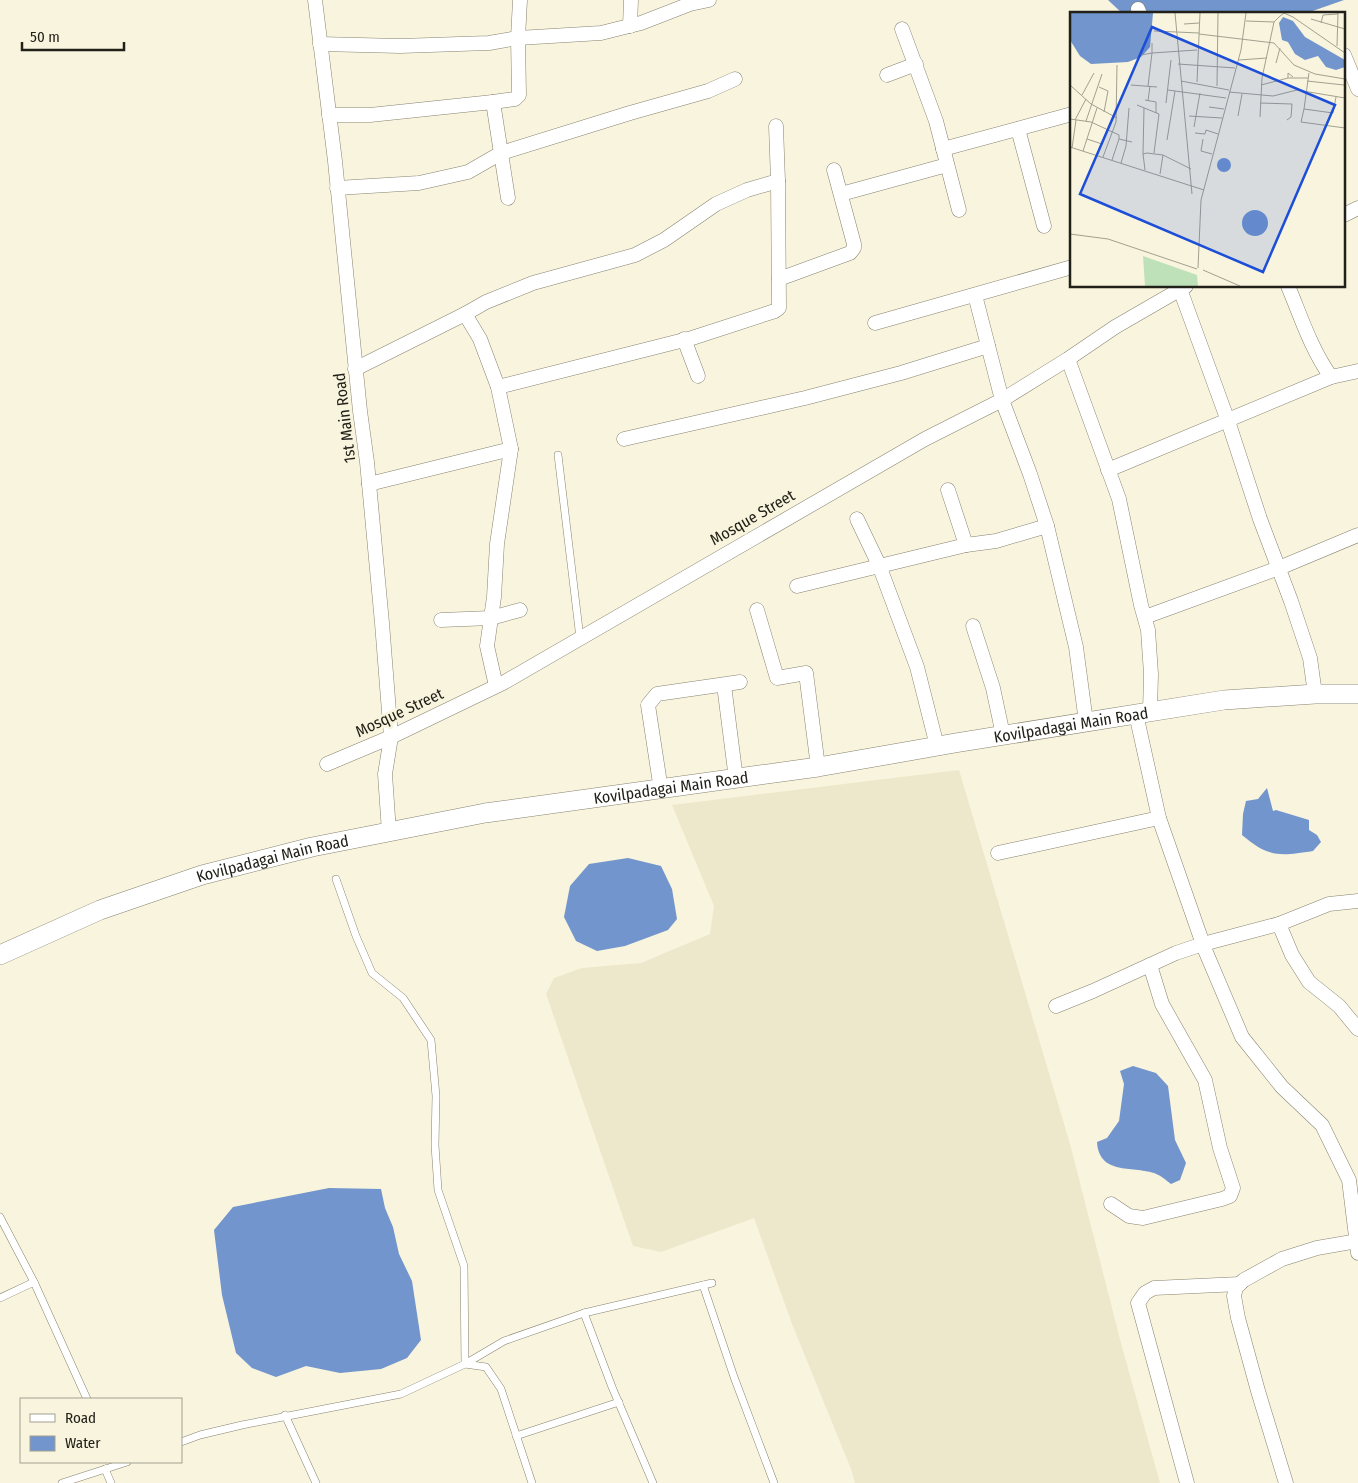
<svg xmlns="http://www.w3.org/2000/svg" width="1358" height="1483" viewBox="0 0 1358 1483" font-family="'Fira Sans Condensed',sans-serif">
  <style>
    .built { fill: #ede8cb }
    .water { fill: #7195cc }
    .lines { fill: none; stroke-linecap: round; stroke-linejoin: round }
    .service-casing { stroke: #878370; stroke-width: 8 }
    .minor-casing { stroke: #878370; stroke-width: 15 }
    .secondary-casing { stroke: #878370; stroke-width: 20 }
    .service { stroke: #fff; stroke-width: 7 }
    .minor { stroke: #fff; stroke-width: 14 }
    .secondary { stroke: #fff; stroke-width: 19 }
    .labels { text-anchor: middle; stroke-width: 5; stroke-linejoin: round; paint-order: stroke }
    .street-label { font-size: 16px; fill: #222119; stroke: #f8f4de }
    .inset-road { fill: none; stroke: #a2a08f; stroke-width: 1 }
    .view { fill: #1d4ed8; fill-opacity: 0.15; stroke: #1d4ed8; stroke-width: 2.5 }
    .inset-edge { fill: none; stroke: #222119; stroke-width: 2.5 }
  </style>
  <rect width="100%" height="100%" fill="#f8f4de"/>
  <!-- built -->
  <polygon class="built" points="959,770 1070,1144 1122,1347 1160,1483 855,1483 851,1469 792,1324 754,1218 661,1252 633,1246 546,994 554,978 582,968 641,963 710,934 714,906 672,805"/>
  <!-- water -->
  <g class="water">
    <polygon points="1108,0 1344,0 1304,14 1123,14"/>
    <path d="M1267 788 1273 811 1276 810 1309 820V830L1317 835 1321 842 1313 851C1280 856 1269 858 1242 835L1243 814 1246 801 1258 799Z"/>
    <polygon points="628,858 661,866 672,889 677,919 668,930 625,946 597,951 576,941 564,917 570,886 589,864"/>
    <path d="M1133 1066 1156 1073 1168 1086 1175 1140 1186 1163 1180 1180 1171 1184C1166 1180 1160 1175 1154 1173 1132 1166 1099 1175 1097 1142L1107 1138 1119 1121 1124 1084 1120 1071Z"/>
    <polygon points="329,1188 381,1189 385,1208 393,1227 399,1254 412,1281 421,1340 407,1358 381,1369 340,1373 306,1366 276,1377 252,1368 236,1353 222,1295 214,1230 233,1207"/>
  </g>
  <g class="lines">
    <!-- service casing -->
    <g class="service-casing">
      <g id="service">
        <polyline points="558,455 580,638"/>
        <polyline points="336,879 356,936 372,973 403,998 431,1040 436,1096 435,1145 438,1190 464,1266 465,1364 486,1367 501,1389 532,1483"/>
        <polyline points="0,1217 34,1282 87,1399"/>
        <polyline points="703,1285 734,1377 774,1483"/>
        <polyline points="0,1298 34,1282"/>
        <polyline points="584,1313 612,1387 653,1483"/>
        <polyline points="285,1415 316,1483"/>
        <polyline points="516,1436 619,1402"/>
        <polyline points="181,1442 200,1435 242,1425 401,1394 465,1364 504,1341 584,1313 712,1283"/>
        <polyline points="105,1469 111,1483"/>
        <polyline points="62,1483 127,1462"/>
      </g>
    </g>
    <!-- minor casing -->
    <g class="minor-casing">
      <g id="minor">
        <polyline points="315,0 335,161 360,411 367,462 382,623 391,737 385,774 389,832"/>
        <polyline points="1138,9 1140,14"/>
        <polyline points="630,26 631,0"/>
        <polyline points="902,29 936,121 959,210"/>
        <polyline points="320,44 400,46 489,43 518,38 601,33 641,23 690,4 709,0"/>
        <polyline points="1344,55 1358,89"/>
        <polyline points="887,75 916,64"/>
        <polyline points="493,102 515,99 519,95 518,38 520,0"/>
        <polyline points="329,115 370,115 493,102 508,198"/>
        <polyline points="1018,129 1044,226"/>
        <polyline points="943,149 1072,114"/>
        <polyline points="337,188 419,183 468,172 501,153 630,113 708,91 735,79"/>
        <polyline points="841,194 947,165"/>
        <polyline points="1344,215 1358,208"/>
        <polyline points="779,279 850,253 854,248 854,244 834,170"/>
        <path d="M1288 286C1301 317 1311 349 1331 377"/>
        <polyline points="1180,289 1228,421 1260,519 1291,601 1310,658 1315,694"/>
        <polyline points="975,295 1002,400 1030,474 1047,526 1076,647 1086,722"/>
        <polyline points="465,314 486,302 533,283 635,255 664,240 716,204 747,190 778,181"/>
        <polyline points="875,323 1072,267"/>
        <polyline points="684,339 698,376"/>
        <polyline points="1068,359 1119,499 1141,605 1148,630 1151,674 1150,712"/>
        <polyline points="355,369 465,314 480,339 498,387 511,449 497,544 494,597 487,646 496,686"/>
        <polyline points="498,387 692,338 775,311 779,308 778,181 776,126"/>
        <polyline points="624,439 805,398 901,373 988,346"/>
        <polyline points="1108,470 1331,377 1358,371"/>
        <polyline points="369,484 511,449"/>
        <polyline points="948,490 966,545"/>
        <polyline points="857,519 879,565 917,667 937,746"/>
        <polyline points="797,586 966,545 996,541 1047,526"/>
        <polyline points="757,610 777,678 806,673 818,767"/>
        <polyline points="1145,617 1279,568 1358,535"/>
        <polyline points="441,620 491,618 520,610"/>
        <polyline points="973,626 993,688 1003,735"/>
        <polyline points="724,685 736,779"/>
        <polyline points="1136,714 1159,818 1205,950 1242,1037 1282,1087 1322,1125 1349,1180 1358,1253"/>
        <polyline points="327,764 391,737 503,683 925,439 1002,400 1068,359 1115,327 1186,286"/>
        <polyline points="661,790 648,705 657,694 740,682"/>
        <polyline points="998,853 1159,818"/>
        <polyline points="1279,924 1292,955 1309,982 1339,1006 1358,1029"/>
        <polyline points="1056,1006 1093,991 1176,953 1203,944 1279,924 1329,904 1358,901"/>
        <polyline points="1111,1204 1129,1216 1143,1218 1222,1199 1230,1196 1233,1188 1220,1148 1205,1080 1162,1004 1150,965"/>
        <polyline points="1187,1483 1138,1303 1145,1293 1154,1288 1240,1284"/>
        <polyline points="1286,1483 1258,1391 1238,1318 1234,1296 1236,1287 1244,1280 1282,1259 1317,1248 1358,1241"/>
      </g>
    </g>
    <!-- secondary casing -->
    <g class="secondary-casing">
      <g id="secondary">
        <path id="s1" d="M0 955 100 910 202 875 312 847 485 813 818 767 955 743 1224 700 1315 694H1358"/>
      </g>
    </g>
    <!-- service -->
    <use href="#service" class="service"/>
    <!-- minor -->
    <use href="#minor" class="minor"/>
    <!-- secondary -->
    <use href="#secondary" class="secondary"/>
  </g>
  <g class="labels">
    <!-- street labels -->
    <g class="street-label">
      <text transform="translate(344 418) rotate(-97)" y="6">1st Main Road</text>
      <text transform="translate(752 517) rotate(-30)" y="6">Mosque Street</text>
      <text transform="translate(399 712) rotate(-25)" y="6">Mosque Street</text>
      <text dy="6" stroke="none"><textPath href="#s1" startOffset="1100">Kovilpadagai Main Road</textPath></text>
      <text dy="6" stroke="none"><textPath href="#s1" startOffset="695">Kovilpadagai Main Road</textPath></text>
      <text dy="6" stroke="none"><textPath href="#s1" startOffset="290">Kovilpadagai Main Road</textPath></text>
    </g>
  </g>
  <!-- overview -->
  <g transform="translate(1070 12)">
    <rect width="275" height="275" fill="#f8f4de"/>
    <path d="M73 244 127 263 128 274H75Z" fill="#bfe1b9"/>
    <path d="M0 1H83L80 35 71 45 58 50 21 52 10 44 0 28ZM213 5 223 9 235 25 275 48V55L266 58 256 55 248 44 235 48 225 42 218 30 212 28 209 11ZM147 153a7 7 0 1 1 14 0a7 7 0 1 1-14 0ZM172 211a13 13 0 1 1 26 0a13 13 0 1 1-26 0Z" fill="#7195cc"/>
    <path class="inset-road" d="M105 1 122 182M241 7 275 17M176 9 204 10M251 11 253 3 268 2M114 12 129 11M84 19 129 21M129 22 204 31 224 53 245 62 275 67M267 34 268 1M71 43 82 41V31M169 48 197 46M206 51 210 36M108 52 165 56M239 61 234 97 263 101 266 85M218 66H238M111 69 159 78M237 69 274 73M127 70 130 1M0 73 21 92 47 106M61 73 87 75M191 73 218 66V61L223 65M78 74 82 41 127 38M147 74 148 1M29 75 38 79 34 100M98 78 156 86M159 80 203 84 227 78 275 86M12 83 24 61M75 88 86 90V101M78 89 80 74M96 91 101 48M190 91 222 92 221 105 217 108M67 93 89 102 84 141M139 95 154 97M234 97 231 110 275 116M119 104 152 106M168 104 172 82M190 105 192 66 204 10 209 5 214 1 223 5 275 41M0 107 21 110 49 123V127M5 108 16 87M16 109 32 62M124 115 130 81M125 121 135 122 136 118 148 122M17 127 32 132M133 127 131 139 142 142M97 128 105 79M0 135 134 178M2 136 6 108M13 139 27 96M73 142 74 96M33 145 46 110 47 53M42 148 49 127 62 130M51 151 56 134 59 96M75 158 73 142 77 141 93 143 121 157M90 162 93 143M0 222 38 227 127 257M128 256 131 188 171 38 176 1M133 258 170 274"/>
    <path class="view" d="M82 15 265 93 193 260 10 182Z"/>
    <rect width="275" height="275" class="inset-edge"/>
  </g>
  <!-- legend -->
  <rect x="20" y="1398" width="162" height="65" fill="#f8f4de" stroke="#a2a08f"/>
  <rect x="30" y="1414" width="25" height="8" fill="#ffffff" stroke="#a2a08f"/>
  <text x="65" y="1423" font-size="15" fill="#222119">Road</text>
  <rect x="30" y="1436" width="25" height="15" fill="#7195cc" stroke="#a2a08f"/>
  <text x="65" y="1448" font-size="15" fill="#222119">Water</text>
  <!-- scale -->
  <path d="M22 42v8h102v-8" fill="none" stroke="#222119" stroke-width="2.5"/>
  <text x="30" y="42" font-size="15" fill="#222119" stroke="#f8f4de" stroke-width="4" paint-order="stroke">50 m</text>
</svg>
